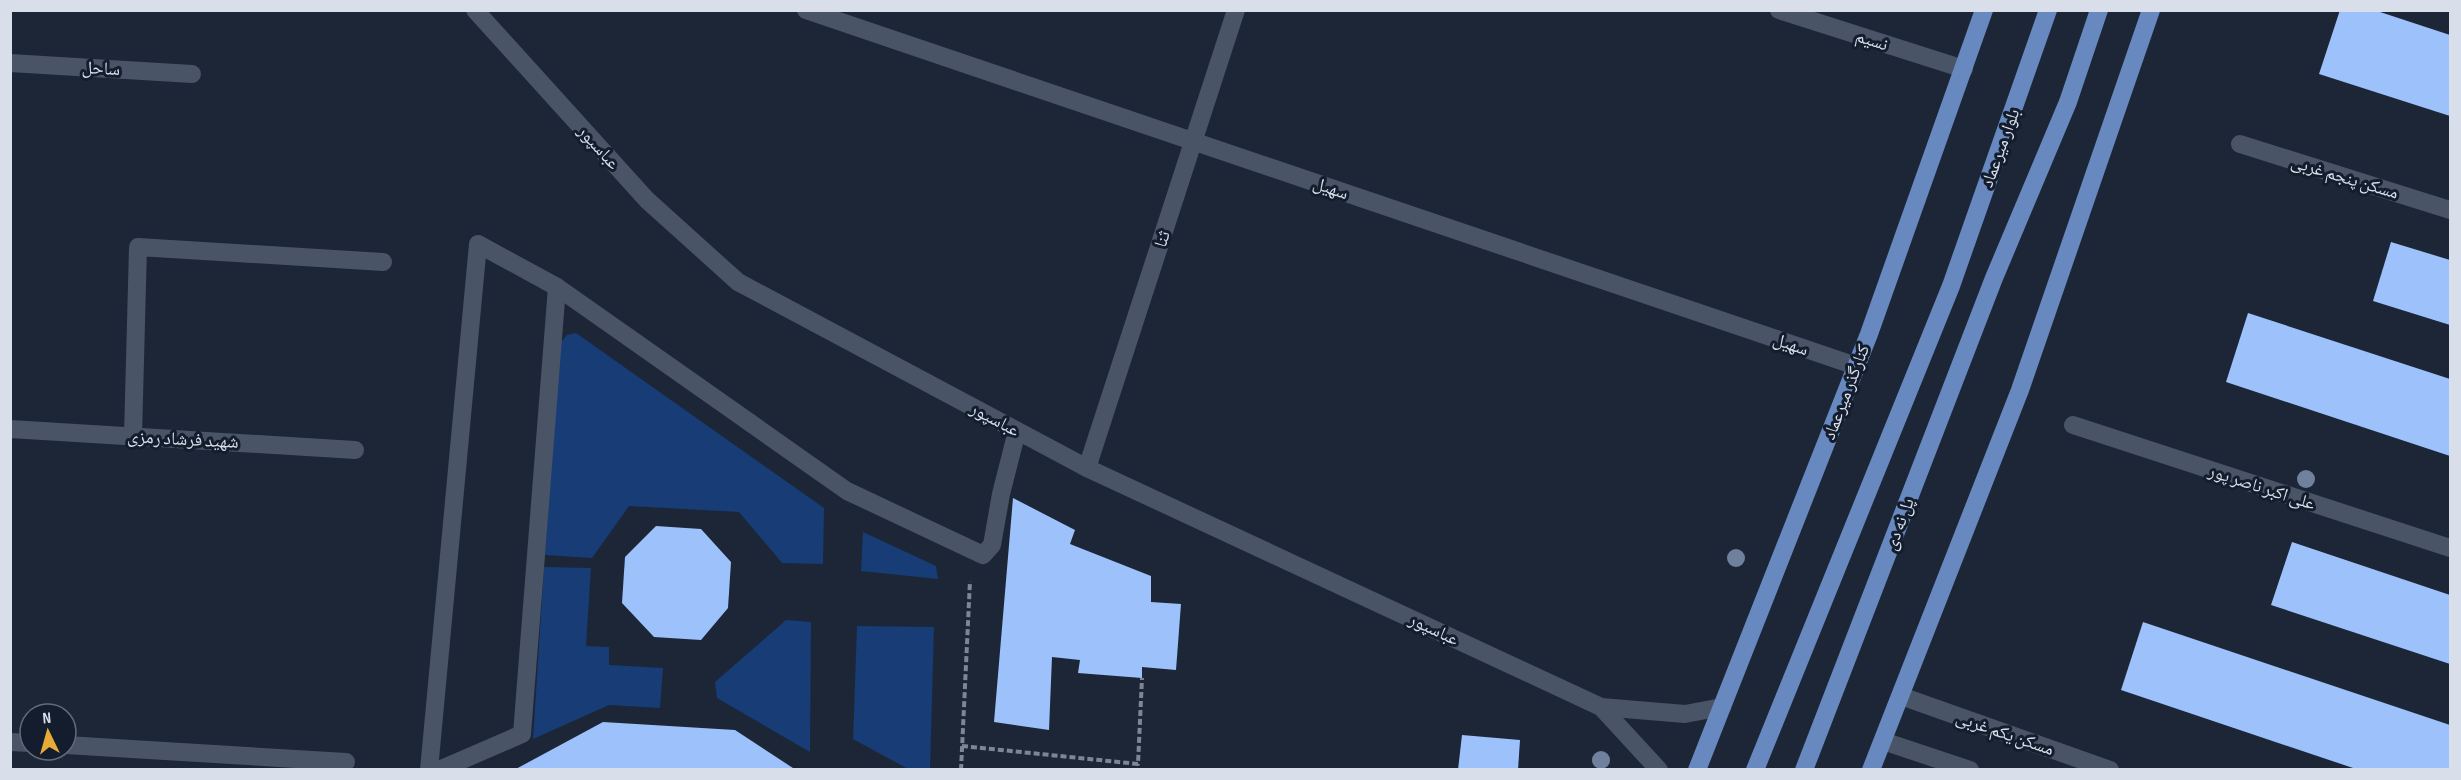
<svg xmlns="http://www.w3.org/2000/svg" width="2461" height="780" viewBox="0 0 2461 780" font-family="'Sofia Sans Condensed','Noto Naskh Arabic',sans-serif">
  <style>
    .green { fill: #173c76 }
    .building { fill: #9dc1fa }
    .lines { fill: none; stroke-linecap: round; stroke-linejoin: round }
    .path { stroke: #7d8693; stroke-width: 4; stroke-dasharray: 6 3; stroke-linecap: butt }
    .minor { stroke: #495467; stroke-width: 18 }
    .major { stroke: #6889bf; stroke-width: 18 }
    .tree { fill: #70819d }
    .labels { text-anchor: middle; stroke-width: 6; stroke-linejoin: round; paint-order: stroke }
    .street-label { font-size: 18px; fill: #d8dfea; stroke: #131d2d }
  </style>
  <rect width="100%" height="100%" fill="#1c2637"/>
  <!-- green -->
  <g class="green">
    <polygon points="576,333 824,508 823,564 782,563 739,512 629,506 592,558 545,555 560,343 567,335"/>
    <polygon points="863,532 936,566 938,579 861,571"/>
    <polygon points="544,567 591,568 586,646 609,647 609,665 663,668 660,708 609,705 533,739"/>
    <polygon points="786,620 811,622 810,752 717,698 715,682"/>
    <polygon points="857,626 934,627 930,769 908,769 853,739"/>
  </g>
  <!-- building -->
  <g class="building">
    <polygon points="2340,10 2374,10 2450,35 2450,116 2319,74"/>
    <polygon points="2391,242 2450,260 2450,325 2373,301"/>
    <polygon points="2248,313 2450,379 2450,456 2226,382"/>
    <polygon points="1013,498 1075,530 1070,544 1151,576 1151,602 1181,604 1176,670 1142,667 1142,678 1078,673 1080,660 1052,657 1049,730 994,722"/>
    <polygon points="656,526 701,529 731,562 728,608 701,640 654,637 622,603 625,557"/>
    <polygon points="2292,542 2450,595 2450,664 2271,605"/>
    <polygon points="2143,622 2450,725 2450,770 2359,770 2121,690"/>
    <polygon points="603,722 735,730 796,770 514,770"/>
    <polygon points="1462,735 1520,740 1518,770 1458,770"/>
  </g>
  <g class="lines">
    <!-- path -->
    <g class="path">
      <polyline points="962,746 1138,764 1142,678"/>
      <polyline points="961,770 970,581"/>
    </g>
    <!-- minor -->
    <g class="minor">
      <polyline points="475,10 647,200 738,282 1087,468 1601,707 1685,714 1722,707"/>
      <polyline points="806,10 1856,366"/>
      <polyline points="1779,10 1964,69"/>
      <polyline points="10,63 192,74"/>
      <polyline points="2240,144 2450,210"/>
      <polyline points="2073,425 2450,548"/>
      <polyline points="10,429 355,450"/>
      <polyline points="133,436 138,247 383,262"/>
      <polyline points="1087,468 1236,10"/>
      <polyline points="1901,696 2110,770"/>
      <polyline points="1601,707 1659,770"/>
      <polyline points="1883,741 1970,770"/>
      <polyline points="10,742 30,743"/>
      <polyline points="66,745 346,762"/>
      <polyline points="429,770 478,244 557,287 847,491 983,555 992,545 1001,494 1017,431"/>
      <polyline points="439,770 522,734 557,287"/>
    </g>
    <!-- major -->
    <g class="major">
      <polyline points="1697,770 1869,334 1984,10"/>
      <polyline points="1755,770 1951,286 2048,10"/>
      <polyline points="1804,770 1994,278 2068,102 2099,10"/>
      <polyline points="1871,770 2020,390 2151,10"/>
    </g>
  </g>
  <!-- trees -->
  <g class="tree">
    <circle cx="2306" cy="479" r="9"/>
    <circle cx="1736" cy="558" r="9"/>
    <circle cx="1601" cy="760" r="9"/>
  </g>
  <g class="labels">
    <!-- street labels -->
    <g class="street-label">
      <text transform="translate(1872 40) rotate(18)" y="6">نسیم</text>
      <text transform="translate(101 68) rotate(3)" y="6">ساحل</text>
      <text transform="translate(599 147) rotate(48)" y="6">عباسپور</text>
      <text transform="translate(2000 148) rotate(-70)" y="6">بلوار میرعماد</text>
      <text transform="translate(2345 177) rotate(17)" y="6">مسکن پنجم غربی</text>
      <text transform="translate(1331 188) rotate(19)" y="6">سهیل</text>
      <text transform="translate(1162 239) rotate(-72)" y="6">ثنا</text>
      <text transform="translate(1791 344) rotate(19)" y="6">سهیل</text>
      <text transform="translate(1846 392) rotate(-69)" y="6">کنارگذر میرعماد</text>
      <text transform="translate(995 419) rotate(28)" y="6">عباسپور</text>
      <text transform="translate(183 439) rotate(3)" y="6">شهید فرشاد رمزی</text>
      <text transform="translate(2262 487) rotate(18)" y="6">علی اکبر ناصر پور</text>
      <text transform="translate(1899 524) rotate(-69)" y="6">پل نه دی</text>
      <text transform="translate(1434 629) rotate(25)" y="6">عباسپور</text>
      <text transform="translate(2005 733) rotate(19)" y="6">مسکن یکم غربی</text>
    </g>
  </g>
  <!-- border -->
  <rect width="2461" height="780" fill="none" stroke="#d8dfea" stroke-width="24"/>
  <!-- north arrow -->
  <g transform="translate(48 732) rotate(355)"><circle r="28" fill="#131d2d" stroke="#626b79" stroke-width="1.5"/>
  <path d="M0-4.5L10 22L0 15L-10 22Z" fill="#e8ab37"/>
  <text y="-9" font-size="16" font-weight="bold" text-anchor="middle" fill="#d8dfea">N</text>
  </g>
</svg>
